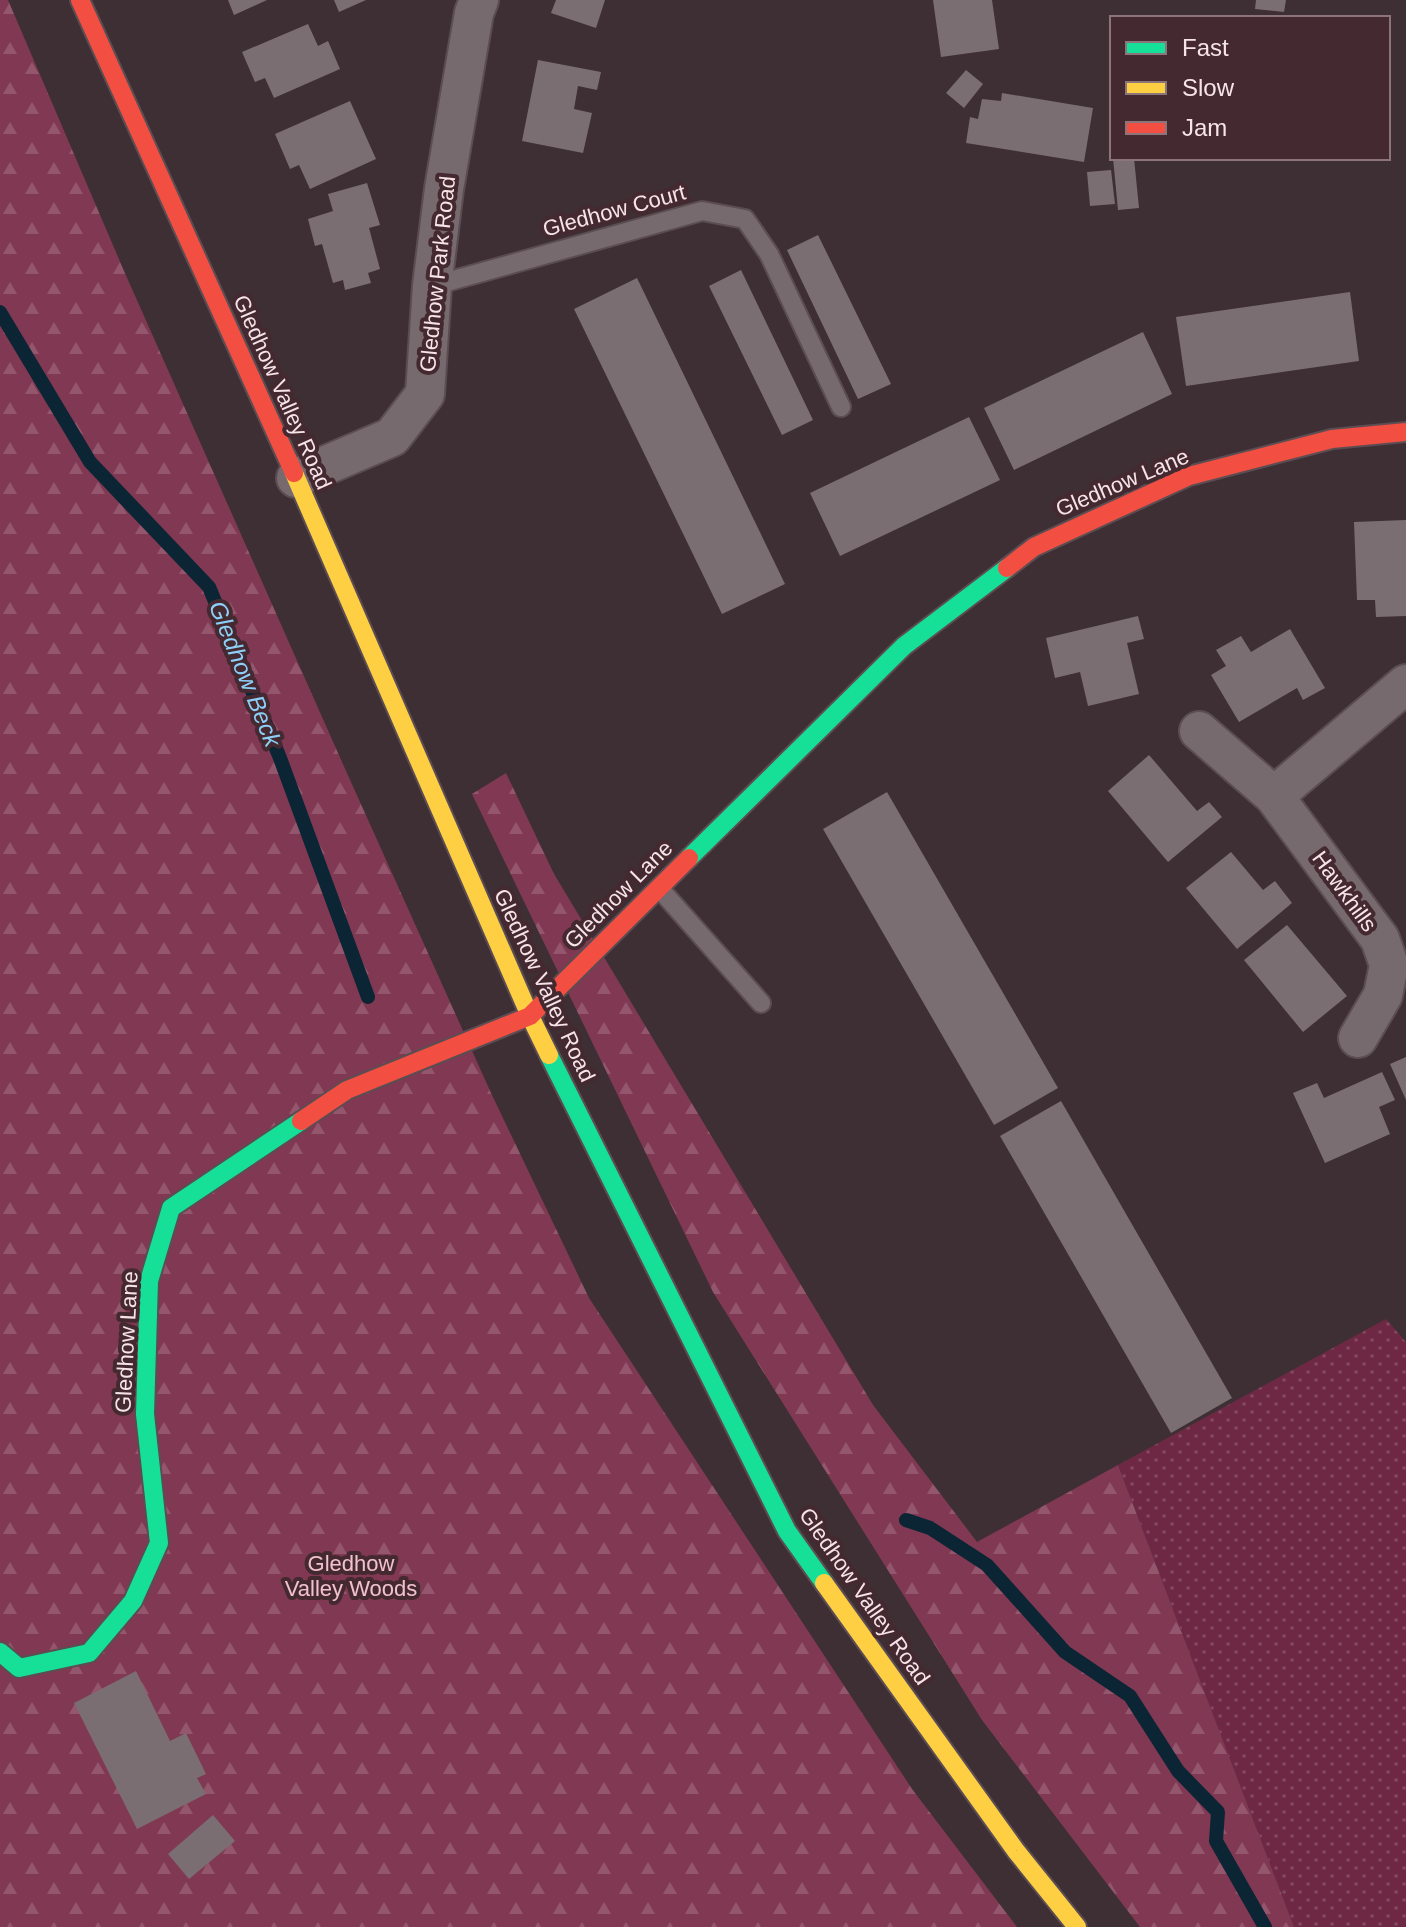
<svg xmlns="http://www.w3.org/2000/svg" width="1406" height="1927" viewBox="0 0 1406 1927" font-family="Arial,sans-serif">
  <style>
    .green { fill: url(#green-dots) }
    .forest { fill: url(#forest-firs) }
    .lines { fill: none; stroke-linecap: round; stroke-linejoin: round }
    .stream { stroke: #0b2534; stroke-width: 14 }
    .building { fill: #7b6e72 }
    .lane-casing { stroke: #5b4d52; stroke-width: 22 }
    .street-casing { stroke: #5b4d52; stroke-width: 42 }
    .fast-casing { stroke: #5b4d52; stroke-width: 22 }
    .slow-casing { stroke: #5b4d52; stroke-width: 22 }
    .jam-casing { stroke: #5b4d52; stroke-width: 22 }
    .lane { stroke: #766a6e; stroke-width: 18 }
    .street { stroke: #766a6e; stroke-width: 38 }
    .fast { stroke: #16e098; stroke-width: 18 }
    .slow { stroke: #ffcf43; stroke-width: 18 }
    .jam { stroke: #f24e42; stroke-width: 18 }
    .labels { text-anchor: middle; stroke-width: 8; stroke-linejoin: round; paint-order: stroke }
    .street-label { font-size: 22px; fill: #f7e4e9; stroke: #442931 }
    .park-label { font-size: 22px; fill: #f2c1cf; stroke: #442931 }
    .water-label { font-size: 24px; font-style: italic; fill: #8ecff8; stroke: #442931 }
  </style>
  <defs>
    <pattern id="green-dots" width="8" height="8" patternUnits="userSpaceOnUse" patternTransform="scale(2)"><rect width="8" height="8" fill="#6e2844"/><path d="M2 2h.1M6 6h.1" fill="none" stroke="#83475f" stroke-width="1.8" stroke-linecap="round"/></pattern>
    <pattern id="forest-firs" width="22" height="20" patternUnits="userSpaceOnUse" patternTransform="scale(2)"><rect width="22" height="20" fill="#813953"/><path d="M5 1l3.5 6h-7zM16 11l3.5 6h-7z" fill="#94566c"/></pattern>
  </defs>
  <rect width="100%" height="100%" fill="#3e2f34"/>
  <!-- green -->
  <polygon class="green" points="1386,1319 1406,1342 1406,1927 1294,1927 1118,1465"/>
  <!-- forest -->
  <g class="forest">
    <polygon points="0,0 8,0 124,271 346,771 491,1093 589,1298 912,1789 1017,1927 0,1927"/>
    <polygon points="506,773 554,874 873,1405 977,1542 1118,1465 1294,1927 1140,1927 982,1720 713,1292 472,794"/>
  </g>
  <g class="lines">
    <!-- stream -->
    <g class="stream">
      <polyline points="0,312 90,462 209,587 280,758 368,997"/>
      <polyline points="906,1520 930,1528 987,1565 1065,1652 1130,1696 1178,1771 1218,1812 1216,1841 1265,1927"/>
    </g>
  </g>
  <!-- building -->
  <g class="building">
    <polygon points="228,0 267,0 234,15"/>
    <polygon points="334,0 366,0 339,12"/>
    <polygon points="556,0 605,0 596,28 551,13"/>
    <polygon points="933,0 992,0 999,49 941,57"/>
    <polygon points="1256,0 1286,0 1284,12 1255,9"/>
    <polygon points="308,24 318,46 328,41 340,69 274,98 265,78 255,82 242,52"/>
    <polygon points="538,60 601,72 597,90 578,86 574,109 592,113 583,153 522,141"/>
    <polygon points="966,70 983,84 964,108 946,93"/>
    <polygon points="1002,93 1093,108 1084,162 966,143 970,117 978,119 982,99 1001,101"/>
    <polygon points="350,101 376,159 310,189 299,165 290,169 275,134"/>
    <polygon points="1113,158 1134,158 1139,208 1118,210"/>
    <polygon points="1111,170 1115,204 1090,206 1087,172"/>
    <polygon points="367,183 380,225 369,228 380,269 368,273 371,283 345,290 343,280 333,283 322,244 315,246 308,219 333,211 328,194"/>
    <polygon points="818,235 891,384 858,399 787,250"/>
    <polygon points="741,270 813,420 782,435 709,286"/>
    <polygon points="637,278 785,584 722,614 574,309"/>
    <polygon points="1350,292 1359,361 1186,386 1176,317"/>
    <polygon points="1143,332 1172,394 1014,470 984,408"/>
    <polygon points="969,417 1000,480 840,556 810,493"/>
    <polygon points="1406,520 1406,616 1376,617 1375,600 1357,600 1354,522"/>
    <polygon points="1138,616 1144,639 1127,643 1139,694 1088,706 1080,672 1055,678 1046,638"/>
    <polygon points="1290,629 1325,688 1303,700 1297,688 1239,722 1211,675 1226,666 1216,650 1241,636 1251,652"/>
    <polygon points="1149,755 1197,811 1209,802 1222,817 1168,862 1108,791"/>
    <polygon points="887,792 1058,1088 994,1125 823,829"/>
    <polygon points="1231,852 1263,890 1275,881 1292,903 1237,949 1186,888"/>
    <polygon points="1287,925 1347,996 1303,1032 1244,960"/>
    <polygon points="1406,1057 1406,1100 1390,1064"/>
    <polygon points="1382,1072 1395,1100 1379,1107 1390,1134 1325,1163 1293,1093 1317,1083 1324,1098"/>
    <polygon points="1061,1101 1232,1398 1171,1433 1000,1136"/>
    <polygon points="136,1671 170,1741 186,1733 206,1774 197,1778 206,1794 137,1829 74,1703"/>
    <polygon points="213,1815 235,1841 189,1879 168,1854"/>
  </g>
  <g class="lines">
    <!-- lane casing -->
    <g class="lane-casing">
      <g id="lane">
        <polyline points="432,286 702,211 745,219 769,254 841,407"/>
        <polyline points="659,888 761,1003"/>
      </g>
    </g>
    <!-- street casing -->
    <g class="street-casing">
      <g id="street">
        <polyline points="296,478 392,437 425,394 432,286 444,189 474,13 479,0"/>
        <polyline points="1199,731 1274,796 1380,939 1389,965 1383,995 1358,1038"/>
        <polyline points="1274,796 1406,684"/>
      </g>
    </g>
    <!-- fast casing -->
    <g class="fast-casing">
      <g id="fast">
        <polyline points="689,858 904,646 1007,568"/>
        <polyline points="549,1055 787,1531 824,1583"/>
        <polyline points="0,1652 19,1668 89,1653 133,1601 159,1543 145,1414 149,1281 171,1208 301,1121"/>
      </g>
    </g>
    <!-- slow casing -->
    <g class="slow-casing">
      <g id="slow">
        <polyline points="294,473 530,1016 549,1055"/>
        <polyline points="824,1583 1016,1851 1077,1927"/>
      </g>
    </g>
    <!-- jam casing -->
    <g class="jam-casing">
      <g id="jam">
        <polyline points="80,0 294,473"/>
        <polyline points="1007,568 1034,547 1189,476 1332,439 1406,432"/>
        <polyline points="301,1121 347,1090 530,1016 689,858"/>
      </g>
    </g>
    <!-- lane -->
    <use href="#lane" class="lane"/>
    <!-- street -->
    <use href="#street" class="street"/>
    <!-- fast -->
    <use href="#fast" class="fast"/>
    <!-- slow -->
    <use href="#slow" class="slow"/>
    <!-- jam -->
    <use href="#jam" class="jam"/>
  </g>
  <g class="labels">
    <!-- street labels -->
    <g class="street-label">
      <text transform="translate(614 210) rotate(-15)" y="8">Gledhow Court</text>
      <text transform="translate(437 274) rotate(-84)" y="8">Gledhow Park Road</text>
      <text transform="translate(283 392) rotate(66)" y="8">Gledhow Valley Road</text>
      <text transform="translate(1122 482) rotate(-23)" y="8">Gledhow Lane</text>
      <text transform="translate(1345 891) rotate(54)" y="8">Hawkhills</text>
      <text transform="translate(618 894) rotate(-45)" y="8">Gledhow Lane</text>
      <text transform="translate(545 985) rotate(65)" y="8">Gledhow Valley Road</text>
      <text transform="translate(126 1342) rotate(-87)" y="8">Gledhow Lane</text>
      <text transform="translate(865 1596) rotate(55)" y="8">Gledhow Valley Road</text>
    </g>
    <!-- park labels -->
    <g class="park-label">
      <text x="351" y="1571">Gledhow<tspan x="351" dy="25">Valley Woods</tspan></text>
    </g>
    <!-- water labels -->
    <g class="water-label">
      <text transform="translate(245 674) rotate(68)" y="8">Gledhow Beck</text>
    </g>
  </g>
  <!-- legend -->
  <rect x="1110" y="16" width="280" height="144" fill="#442931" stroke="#8c747b" stroke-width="2"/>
  <rect x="1126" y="42" width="40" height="12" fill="#16e098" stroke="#8c747b" stroke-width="2"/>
  <text x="1182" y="56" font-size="24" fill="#f7e4e9">Fast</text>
  <rect x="1126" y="82" width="40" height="12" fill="#ffcf43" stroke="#8c747b" stroke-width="2"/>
  <text x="1182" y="96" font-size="24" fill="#f7e4e9">Slow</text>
  <rect x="1126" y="122" width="40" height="12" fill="#f24e42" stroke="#8c747b" stroke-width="2"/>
  <text x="1182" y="136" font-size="24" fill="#f7e4e9">Jam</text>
</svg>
